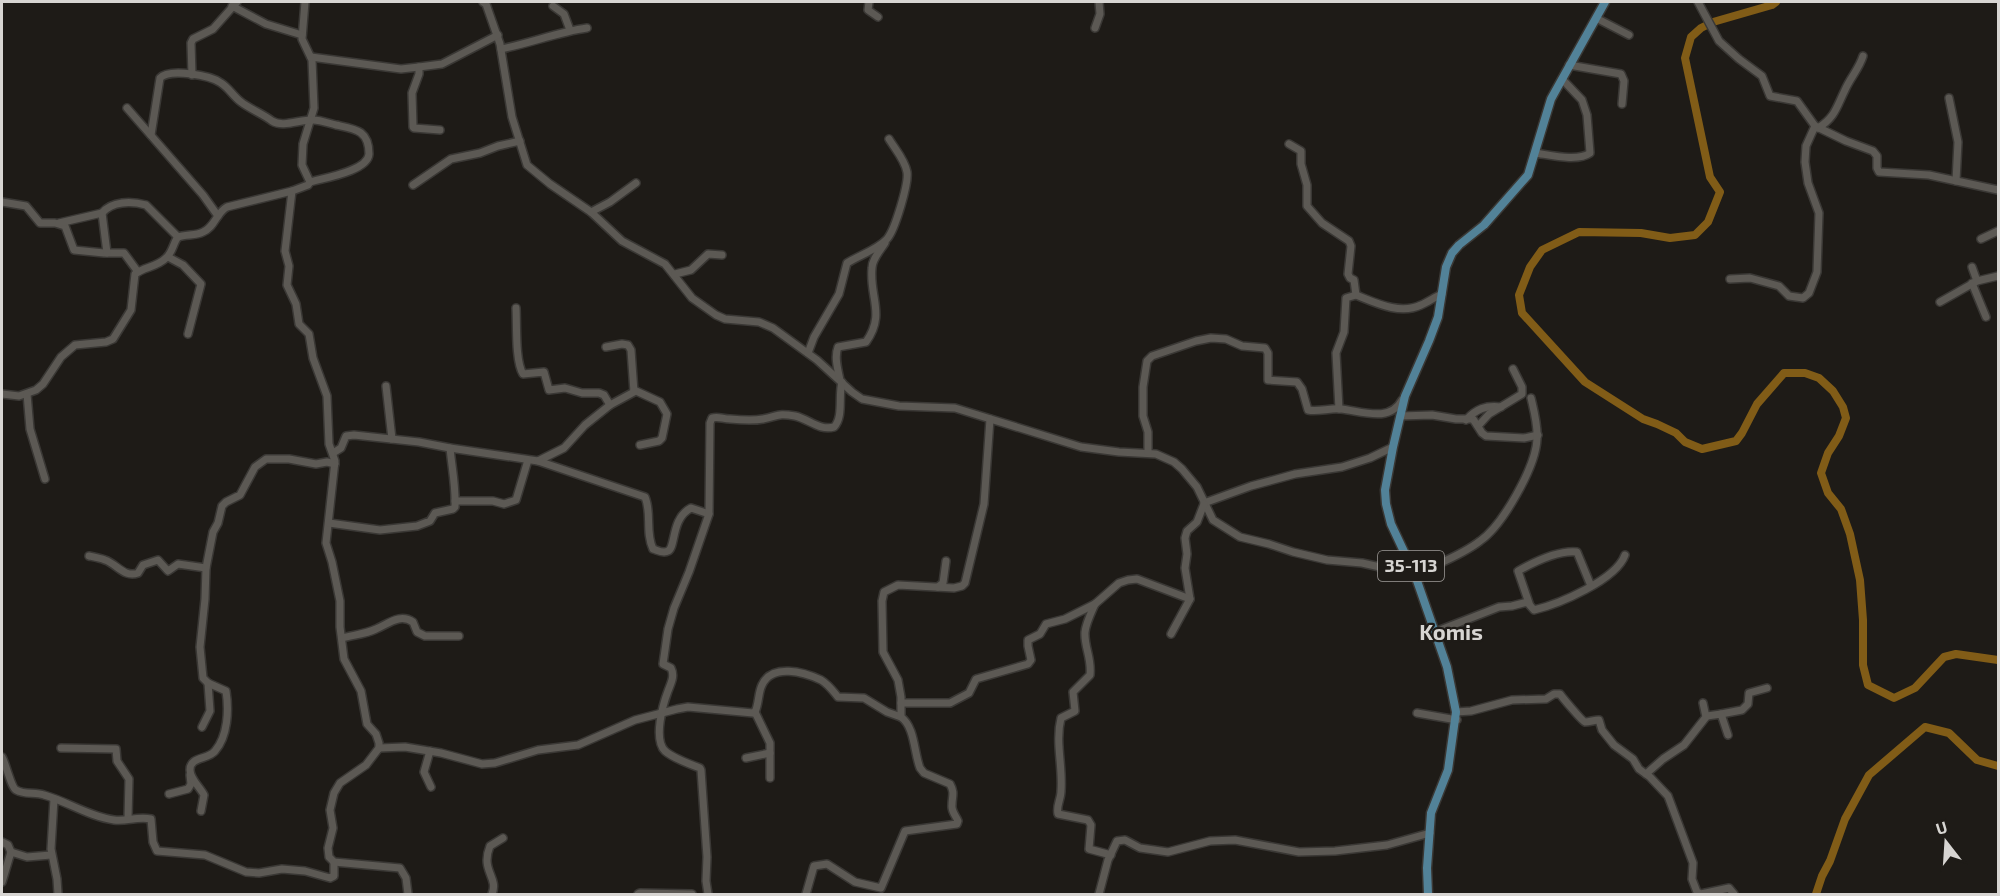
<svg xmlns="http://www.w3.org/2000/svg" width="2000" height="896" viewBox="0 0 2000 896" font-family="'Exo 2',sans-serif">
  <style>
    .lines { fill: none; stroke-linecap: round; stroke-linejoin: round }
    .river { stroke: #815c17; stroke-width: 8 }
    .minor-casing { stroke: #3a3835; stroke-width: 10 }
    .major-casing { stroke: #3a3835; stroke-width: 11 }
    .minor { stroke: #5c5954; stroke-width: 7 }
    .major { stroke: #528298; stroke-width: 8 }
    .labels { text-anchor: middle; stroke-width: 4.5; stroke-linejoin: round; paint-order: stroke }
    .shield { fill: #1e1b17; stroke: #a09d9a; stroke-width: 1.5 }
    .shield-label { font-size: 18px; font-weight: bold; fill: #d7d5d2 }
    .quarter-label { font-size: 22px; font-weight: bold; fill: #d7d5d2; stroke: #1e1b17 }
  </style>
  <rect width="100%" height="100%" fill="#1e1b17"/>
  <g class="lines">
    <!-- river -->
    <g class="river">
      <polyline points="1776,2 1772,5 1713,22 1701,28 1691,37 1685,58 1710,177 1720,192 1708,222 1695,235 1670,238 1641,233 1579,232 1542,250 1530,267 1519,295 1522,313 1585,382 1643,419 1657,424 1676,433 1685,442 1702,449 1736,441 1742,433 1757,404 1784,373 1805,373 1819,378 1833,391 1843,407 1846,418 1839,436 1828,453 1821,473 1828,493 1841,509 1850,534 1860,580 1863,620 1863,665 1868,685 1894,698 1915,688 1944,657 1956,654 1998,660"/>
      <polyline points="1816,894 1822,876 1830,861 1845,819 1869,775 1925,727 1949,733 1977,760 1998,766"/>
    </g>
    <!-- minor casing -->
    <g class="minor-casing">
      <g id="minor">
        <polyline points="305,2 302,39 312,60 314,108 303,144 302,165 310,182 308,185 292,191 285,251 289,266 287,285 296,304 299,324 309,334 313,358 327,396 329,444 335,461 326,543 332,562 340,601 340,627 344,659 361,691 367,724 376,734 379,743 379,748 366,765 340,783 334,793 330,810 333,828 328,848 329,857 334,862 400,868 406,878 408,894"/>
        <polyline points="483,2 486,4 500,44 512,117 527,165 550,184 591,212 622,241 665,264 692,298 716,315 725,319 759,322 773,328 817,360 852,392 862,399 899,406 955,408 1081,447 1119,452 1156,454 1174,462 1182,469 1197,487 1213,520 1240,537 1269,544 1293,552 1327,560 1362,563 1389,569 1413,569"/>
        <polyline points="869,2 868,10 878,17"/>
        <polyline points="1698,2 1719,41 1739,59 1762,76 1770,96 1797,101 1815,126 1846,141 1873,151 1877,156 1877,168 1879,172 1929,175 1998,190"/>
        <polyline points="232,6 266,24 302,35"/>
        <polyline points="553,6 564,14 570,30"/>
        <polyline points="1596,18 1629,35"/>
        <polyline points="1095,28 1100,14 1099,2"/>
        <path d="M501 49C531 43 558 32 587 28"/>
        <polyline points="311,57 401,69 419,67"/>
        <polyline points="1569,65 1621,74 1624,81 1622,104"/>
        <polyline points="192,75 191,43 193,39 213,29 237,2"/>
        <polyline points="1949,98 1958,142 1956,181"/>
        <polyline points="127,108 203,195 218,216"/>
        <path d="M1818 128C1835 118 1837 106 1845 90 1850 78 1859 69 1863 56"/>
        <polyline points="440,130 414,128 413,127 412,93 419,74 419,67 442,64 498,35"/>
        <path d="M151 135 160 78C169 68 210 75 221 83 229 88 233 96 241 102 250 109 263 114 272 121 283 128 301 119 313 120 320 120 328 123 336 125 355 129 369 130 369 154 368 171 324 178 310 182"/>
        <path d="M1289 144 1301 151V164L1307 185V206L1322 223 1349 241 1351 246 1348 274 1350 278 1354 280 1356 295C1376 303 1400 315 1421 305 1428 302 1435 297 1442 294"/>
        <path d="M1535 153C1550 155 1578 162 1590 153L1587 115 1582 100 1562 79"/>
        <polyline points="413,185 451,159 480,153 498,146 520,141"/>
        <polyline points="2,202 26,206 40,223 55,223 65,226 74,250 104,253 124,253 138,272"/>
        <polyline points="591,212 610,202 636,183"/>
        <path d="M102 213C112 201 131 201 146 205L178 237"/>
        <polyline points="59,223 102,213 107,253"/>
        <polyline points="1981,239 1998,231"/>
        <polyline points="168,257 183,265 201,284 188,334"/>
        <polyline points="1972,267 1977,281"/>
        <polyline points="675,274 691,270 708,254 722,255"/>
        <polyline points="1730,279 1750,278 1779,286 1789,296 1803,298 1809,293 1817,272 1819,213 1808,183 1805,162 1806,146 1815,126"/>
        <polyline points="1972,283 1986,317"/>
        <polyline points="1940,302 1977,281 1998,276"/>
        <path d="M516 308C517 325 515 361 523 374L544 372 549 390 565 388 582 393H599L604 395 610 405"/>
        <path d="M808 353 814 337 839 294 847 263C860 255 878 249 887 239 895 230 909 183 907 172 905 160 895 149 889 139"/>
        <path d="M840 380C838 370 834 357 838 347L866 342C886 314 869 297 872 268 872 259 880 251 885 243"/>
        <polyline points="386,386 392,439"/>
        <polyline points="634,390 660,402 667,414 662,438 659,441 640,445"/>
        <path d="M2 394 19 396 36 390 43 384 61 357 75 345 106 342 113 339 131 310 135 274C144 267 157 267 166 258 173 252 173 243 178 237 186 234 196 236 203 232 215 227 216 213 227 207L292 191"/>
        <polyline points="27,394 30,429 45,479"/>
        <polyline points="1339,409 1336,353 1344,332 1346,298 1356,295"/>
        <polyline points="1400,416 1432,415 1456,419 1473,419 1482,433 1486,436 1524,438 1538,435"/>
        <path d="M1466 420C1476 409 1486 405 1501 407"/>
        <polyline points="1479,425 1489,414 1522,394 1522,387 1513,369"/>
        <path d="M1148 452V432L1143 416V387L1147 361 1152 356 1196 341 1211 338 1226 339 1242 346 1265 348 1268 353V380L1297 382 1302 389 1308 410C1318 412 1330 408 1341 409 1361 411 1390 423 1402 400"/>
        <polyline points="333,453 341,448 346,436 354,435 419,442 450,448 538,461 564,448 585,425 610,405 634,392 631,350 628,345 622,344 606,347"/>
        <path d="M538 461 645 497C652 513 645 532 653 549 657 550 663 554 668 551 676 547 671 518 691 508L709 514"/>
        <polyline points="455,501 493,501 504,504 516,500 528,460"/>
        <polyline points="1204,503 1251,486 1295,474 1342,467 1370,458 1393,447"/>
        <path d="M329 523 380 530 417 526 430 521 435 513 453 509 455 507C456 487 452 469 450 448"/>
        <path d="M89 556C94 557 100 558 105 560 117 564 124 578 138 573L143 565 158 560 168 571 178 564 206 568"/>
        <path d="M1415 575C1436 564 1461 556 1480 541 1503 525 1536 466 1537 439 1538 425 1534 411 1531 398"/>
        <polyline points="938,587 943,583 946,561"/>
        <path d="M1529 603 1518 571C1534 562 1558 550 1577 552L1591 586"/>
        <path d="M1095 604C1091 613 1086 623 1085 632 1084 647 1092 658 1090 675L1073 692 1075 711 1061 718C1055 742 1063 766 1061 791 1061 799 1056 806 1058 814L1088 820 1091 825 1089 849 1111 855"/>
        <path d="M1435 632 1499 607 1512 606 1527 602 1534 610C1559 604 1616 580 1625 555"/>
        <polyline points="1171,634 1190,599 1185,568 1187,554 1185,538 1187,531 1197,522 1204,504"/>
        <path d="M342 638C353 635 366 634 376 629 388 624 400 613 413 622L417 632 425 636H459"/>
        <polyline points="901,703 950,703 969,693 976,679 1028,664 1031,660 1028,646 1028,640 1040,634 1046,624 1065,619 1095,604 1119,583 1128,580 1137,579 1190,599"/>
        <polyline points="755,712 770,743 770,778"/>
        <path d="M1456 712 1471 711 1512 700 1546 699 1554 694H1560C1562 697 1582 721 1585 722 1590 722 1594 720 1599 720L1602 730 1614 745 1633 759 1639 769 1650 777 1668 796 1693 863 1692 879 1697 892 1701 894 1729 888 1734 894"/>
        <polyline points="1417,713 1457,720"/>
        <polyline points="1721,714 1742,710 1748,704 1749,693 1767,688"/>
        <polyline points="1707,716 1721,714 1728,735"/>
        <polyline points="202,727 210,711 208,683"/>
        <polyline points="61,748 116,749 117,761 129,779 128,818"/>
        <path d="M379 748 405 747 441 753 482 764 495 763 538 750 578 745 635 720 677 709 688 707 753 713 755 712C759 704 758 693 762 685 772 663 804 672 821 680 828 684 833 691 838 697L864 698 887 712 901 717"/>
        <polyline points="430,751 424,772 431,787"/>
        <path d="M2 757C6 764 11 787 16 790 24 795 35 792 44 795 66 801 90 817 114 820 126 822 137 816 151 819L153 842 157 851 205 855 246 872 259 873 282 869 305 871 330 878 334 876V862"/>
        <polyline points="746,758 770,753"/>
        <polyline points="1646,774 1663,759 1684,745 1706,717 1703,703"/>
        <polyline points="169,794 188,789 191,784 190,775"/>
        <polyline points="54,799 51,849 57,879 58,894"/>
        <path d="M201 811 204 795C200 787 190 779 190 770 190 756 208 760 215 751 228 736 229 710 226 691L208 683 203 678 200 647 205 599 206 568 213 532 218 523 222 506 226 502 240 495 255 467 266 459H289L316 464 327 462 335 464"/>
        <polyline points="2,842 8,845 11,852"/>
        <polyline points="2,882 11,852 27,857 51,855"/>
        <path d="M492 894C499 877 480 871 490 846L503 838"/>
        <polyline points="638,894 640,893 692,894"/>
        <path d="M708 894 706 881 707 857 701 770 700 768C689 764 673 758 665 751 653 739 663 704 668 691 671 683 675 676 671 668L663 664 668 629 674 608 689 572 709 514 710 423 712 418C718 416 723 419 730 419 740 420 753 421 763 419 779 416 777 413 795 416 809 419 819 431 834 427 844 417 838 395 842 382"/>
        <path d="M806 894 814 866 827 864 855 882 881 888 905 831 957 824 958 821C956 816 951 811 952 805 952 796 955 793 950 784L924 773 920 768C914 753 915 727 901 717V697L898 680 883 652 882 601 884 592 898 585 954 588 962 586 965 583 984 504 990 419"/>
        <polyline points="1099,894 1108,860 1117,841 1125,840 1140,848 1168,852 1210,841 1235,840 1299,852 1335,851 1387,845 1430,833"/>
      </g>
    </g>
    <!-- major casing -->
    <g class="major-casing">
      <polyline id="major" points="1428,894 1427,868 1431,813 1448,770 1456,712 1447,667 1415,575 1391,524 1386,504 1385,490 1393,447 1405,396 1429,341 1438,317 1446,267 1452,253 1459,245 1484,225 1528,175 1551,99 1605,2"/>
    </g>
    <!-- minor -->
    <use href="#minor" class="minor"/>
    <!-- major -->
    <use href="#major" class="major"/>
  </g>
  <g class="labels">
    <!-- shield labels -->
    <rect class="shield" x="1378" y="551" width="66" height="30" rx="4.5"/>
    <g class="shield-label">
      <text x="1411" y="572">35-113</text>
    </g>
    <!-- quarter labels -->
    <g class="quarter-label">
      <text x="1451" y="640">Komis</text>
    </g>
  </g>
  <!-- border -->
  <rect width="2000" height="896" fill="none" stroke="#d7d5d2" stroke-width="6"/>
  <!-- north arrow -->
  <g transform="translate(1946 842) rotate(343)" stroke="#1e1b17" stroke-width="4.5" paint-order="stroke">
  <path d="M0-4.5L10 22L0 15L-10 22Z" fill="#d7d5d2"/>
  <text y="-9" font-size="16" font-weight="bold" text-anchor="middle" fill="#d7d5d2">U</text>
  </g>
</svg>
